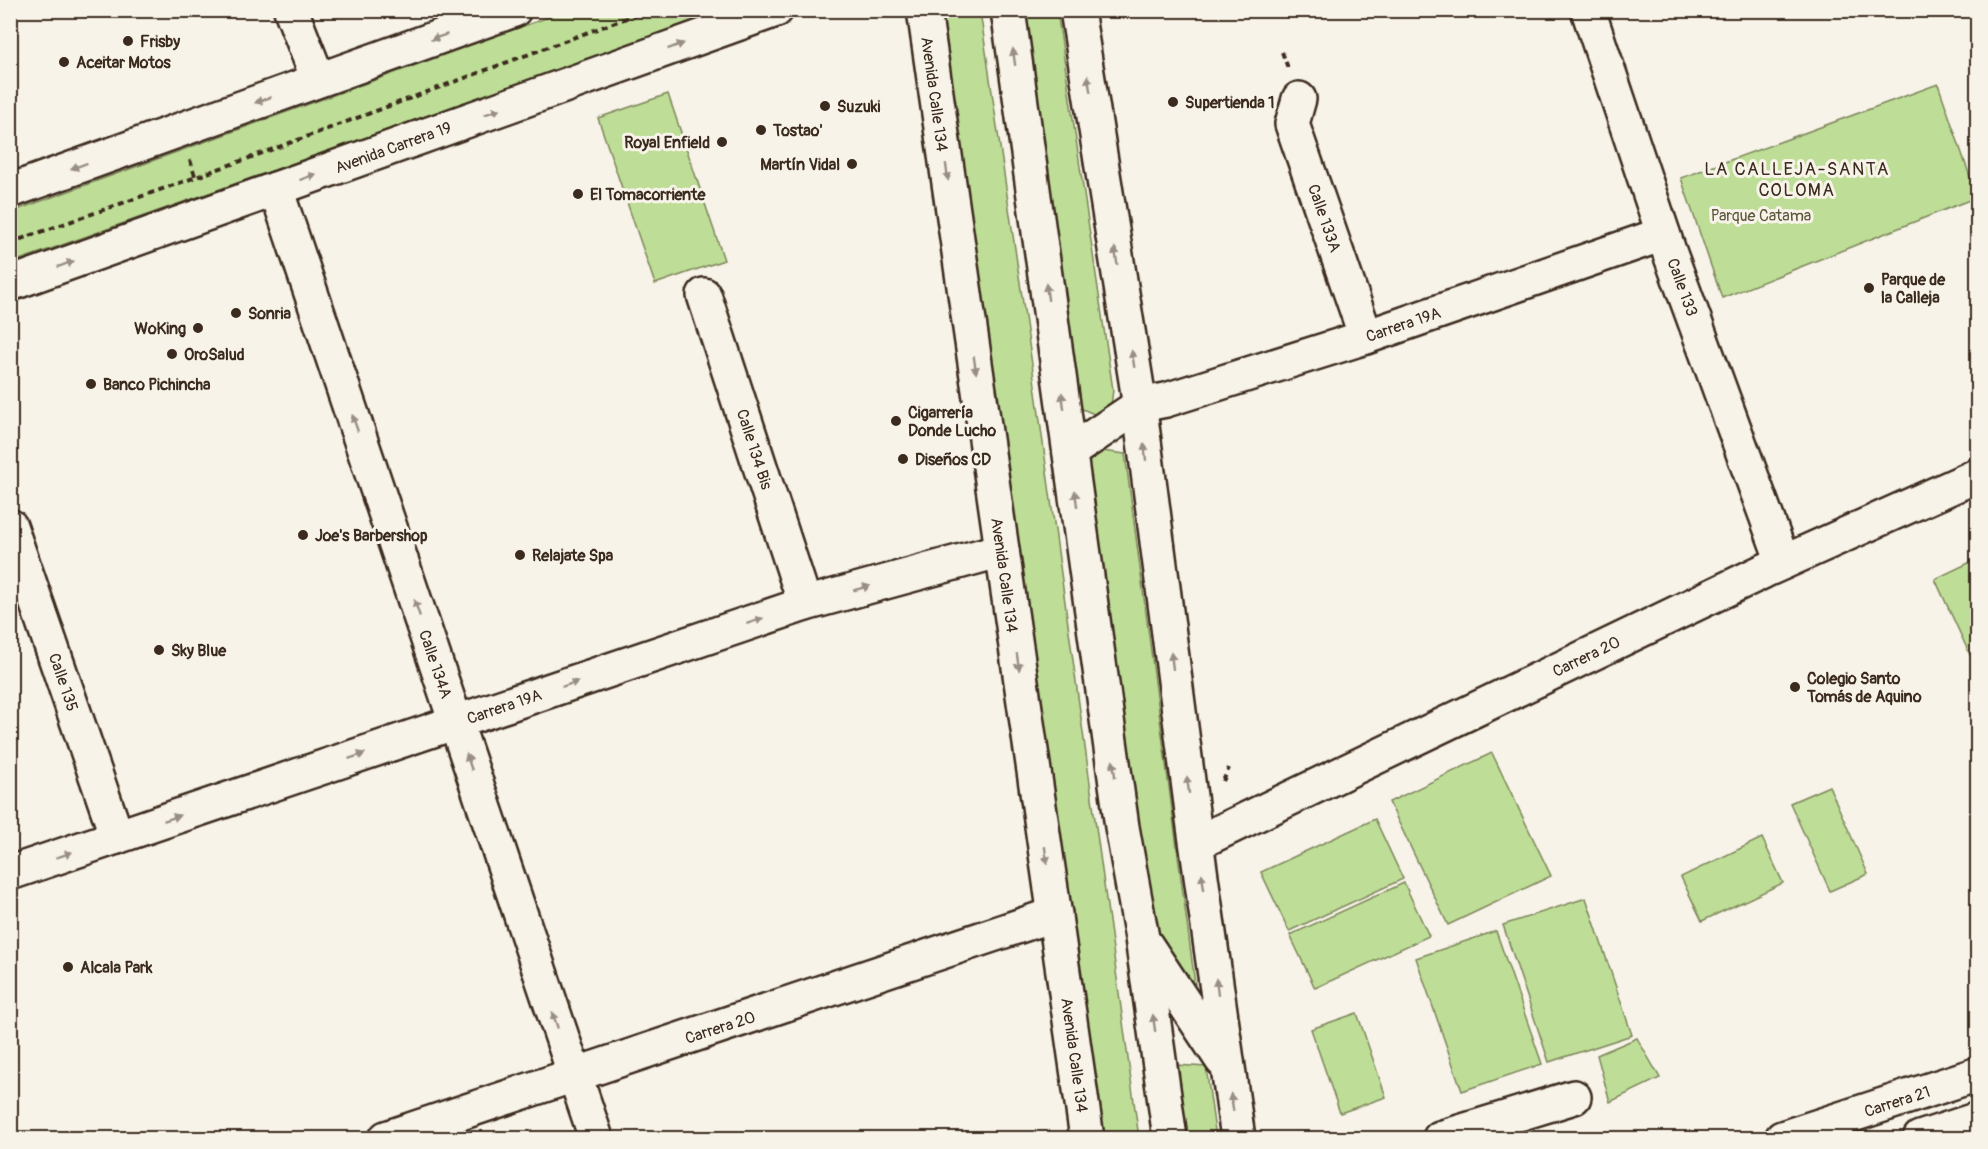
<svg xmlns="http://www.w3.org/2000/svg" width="1988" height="1149" viewBox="0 0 1988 1149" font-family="Pangolin,sans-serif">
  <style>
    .green { fill: #bede97; stroke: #7c845a; stroke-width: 1.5 }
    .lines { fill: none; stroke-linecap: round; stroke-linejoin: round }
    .minor-casing { stroke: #3b2a1e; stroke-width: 38 }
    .major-casing { stroke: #3b2a1e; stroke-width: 38 }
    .path { stroke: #3b2a1e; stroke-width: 4; stroke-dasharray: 6 4.5; stroke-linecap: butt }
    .minor { stroke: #f7f3e8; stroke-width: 33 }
    .major { stroke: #f7f3e8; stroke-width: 33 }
    .oneway { fill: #998e83 }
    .poi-dot { fill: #3b2a1e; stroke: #f7f3e8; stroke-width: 2 }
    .labels { text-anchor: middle; stroke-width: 6; stroke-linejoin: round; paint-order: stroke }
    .poi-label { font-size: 16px; font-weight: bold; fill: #3b2a1e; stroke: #f7f3e8; text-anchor: start }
    .street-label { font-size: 16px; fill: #3b2a1e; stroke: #f7f3e8 }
    .park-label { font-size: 16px; fill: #5c573c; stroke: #f7f3e8 }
    .neighbourhood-label { font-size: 18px; letter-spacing: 1.5px; fill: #3b2a1e; stroke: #f7f3e8 }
  </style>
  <rect width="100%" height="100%" fill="#f7f3e8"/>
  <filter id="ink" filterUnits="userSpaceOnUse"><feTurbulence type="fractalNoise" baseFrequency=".0167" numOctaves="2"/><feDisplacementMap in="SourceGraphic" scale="12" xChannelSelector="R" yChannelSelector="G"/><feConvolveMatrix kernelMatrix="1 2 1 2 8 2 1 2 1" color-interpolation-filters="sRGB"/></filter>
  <g filter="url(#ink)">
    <!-- green -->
    <g class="green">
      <polygon points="568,10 723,11 11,263 11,212"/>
      <polygon points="934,11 980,11 1034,378 1139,1138 1102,1138"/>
      <polygon points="1022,11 1057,11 1113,390 1110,413 1094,414 1080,408"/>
      <polygon points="1938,84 1977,197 1722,298 1681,178"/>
      <polygon points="668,94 724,260 655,284 598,118"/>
      <polygon points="1102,451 1125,454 1195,984 1172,976 1151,935 1086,464"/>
      <polygon points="1977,559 1977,670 1935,579"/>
      <polygon points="1492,753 1551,876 1448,925 1389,802"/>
      <polygon points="1829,786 1868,874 1830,891 1790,803"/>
      <polygon points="1375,819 1403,879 1289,931 1261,872"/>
      <polygon points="1762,838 1783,883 1702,921 1681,877"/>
      <polygon points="1404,883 1429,936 1315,988 1290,935"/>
      <polygon points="1586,898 1632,1035 1549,1062 1503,925"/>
      <polygon points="1496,931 1542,1064 1462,1091 1416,958"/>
      <polygon points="1357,1013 1386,1097 1340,1113 1311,1029"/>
      <polygon points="1637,1038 1660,1078 1610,1102 1597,1055"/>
      <polygon points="1176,1065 1206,1067 1216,1138 1179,1138"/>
    </g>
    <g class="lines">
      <!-- minor casing -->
      <g class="minor-casing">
        <g id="minor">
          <polyline points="291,10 318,79"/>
          <polyline points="1588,10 1669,251 1783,562"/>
          <polyline points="1299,99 1292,124 1366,337"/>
          <polyline points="276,189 596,1138"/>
          <polyline points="704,295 805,604"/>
          <polyline points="1140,405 1166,400 1366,337 1663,234"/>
          <polyline points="10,526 117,837"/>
          <polyline points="1197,843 1764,571 1978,475"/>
          <polyline points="10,873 805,604 1002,550"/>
          <polyline points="386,1138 1055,914"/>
          <polyline points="1440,1138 1574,1097"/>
          <polyline points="1782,1138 1978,1074"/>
          <polyline points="1920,1138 1978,1119"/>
        </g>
      </g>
      <!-- major casing -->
      <g class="major-casing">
        <g id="major">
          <polyline points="924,10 1087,1138"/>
          <polyline points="1008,10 1122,827 1142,938 1170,1138"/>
          <polyline points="1077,10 1137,387 1194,827 1238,1138"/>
          <polyline points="10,191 514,10"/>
          <polyline points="10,284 776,10"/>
          <polyline points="1070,452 1140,405"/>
          <polyline points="1146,945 1222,1060"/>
        </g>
      </g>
      <!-- path -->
      <g class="path">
        <polyline points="1282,52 1288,68"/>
        <polyline points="190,160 196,179"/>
        <polyline points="10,243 241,161 648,10"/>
        <polyline points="1223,781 1229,768"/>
      </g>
      <!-- minor -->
      <use href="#minor" class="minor"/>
      <!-- major -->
      <use href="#major" class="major"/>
    </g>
    <!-- one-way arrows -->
    <defs><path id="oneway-solid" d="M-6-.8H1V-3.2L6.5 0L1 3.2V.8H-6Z" transform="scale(1.5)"/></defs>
    <g class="oneway">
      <use href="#oneway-solid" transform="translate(439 37) rotate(161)"/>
      <use href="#oneway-solid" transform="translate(676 46) rotate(-20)"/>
      <use href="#oneway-solid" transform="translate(1014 57) rotate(-98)"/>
      <use href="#oneway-solid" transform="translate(1089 84) rotate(-99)"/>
      <use href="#oneway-solid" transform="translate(263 100) rotate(160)"/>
      <use href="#oneway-solid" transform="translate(492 112) rotate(-20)"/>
      <use href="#oneway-solid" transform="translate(79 166) rotate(160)"/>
      <use href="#oneway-solid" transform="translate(947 172) rotate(82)"/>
      <use href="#oneway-solid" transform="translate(308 177) rotate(-20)"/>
      <use href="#oneway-solid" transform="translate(1116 256) rotate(-99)"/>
      <use href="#oneway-solid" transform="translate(66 264) rotate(-20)"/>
      <use href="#oneway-solid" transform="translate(1047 292) rotate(-98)"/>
      <use href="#oneway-solid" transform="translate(1133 359) rotate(-99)"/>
      <use href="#oneway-solid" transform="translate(975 365) rotate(82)"/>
      <use href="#oneway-solid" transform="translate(1063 401) rotate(-98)"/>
      <use href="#oneway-solid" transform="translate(355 423) rotate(-109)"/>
      <use href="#oneway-solid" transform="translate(1145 452) rotate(-97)"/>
      <use href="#oneway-solid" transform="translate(1076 499) rotate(-98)"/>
      <use href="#oneway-solid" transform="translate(862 588) rotate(-15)"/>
      <use href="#oneway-solid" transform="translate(417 608) rotate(-109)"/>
      <use href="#oneway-solid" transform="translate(755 621) rotate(-19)"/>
      <use href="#oneway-solid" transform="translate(1172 661) rotate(-97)"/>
      <use href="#oneway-solid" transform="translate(1018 662) rotate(82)"/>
      <use href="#oneway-solid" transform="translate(570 684) rotate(-19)"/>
      <use href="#oneway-solid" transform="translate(357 756) rotate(-19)"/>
      <use href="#oneway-solid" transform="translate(469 762) rotate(-109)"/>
      <use href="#oneway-solid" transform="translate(1114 769) rotate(-98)"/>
      <use href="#oneway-solid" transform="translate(1188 785) rotate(-97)"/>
      <use href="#oneway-solid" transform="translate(172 818) rotate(-19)"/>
      <use href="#oneway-solid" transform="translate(64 855) rotate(-19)"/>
      <use href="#oneway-solid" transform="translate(1046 855) rotate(82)"/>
      <use href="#oneway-solid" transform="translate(1203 882) rotate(-98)"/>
      <use href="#oneway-solid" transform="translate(1217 987) rotate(-97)"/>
      <use href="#oneway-solid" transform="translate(555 1020) rotate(-109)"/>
      <use href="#oneway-solid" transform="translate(1154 1023) rotate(-98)"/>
      <use href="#oneway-solid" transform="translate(1232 1102) rotate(-99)"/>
    </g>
  </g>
  <!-- markers -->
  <g class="poi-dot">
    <circle cx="128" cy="41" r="6"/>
    <circle cx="64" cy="62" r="6"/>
    <circle cx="1173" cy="102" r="6"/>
    <circle cx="825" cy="106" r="6"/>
    <circle cx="761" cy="130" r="6"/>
    <circle cx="722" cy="142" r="6"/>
    <circle cx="852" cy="164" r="6"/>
    <circle cx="578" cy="194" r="6"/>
    <circle cx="1869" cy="288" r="6"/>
    <circle cx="236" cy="313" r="6"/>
    <circle cx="198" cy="328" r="6"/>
    <circle cx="172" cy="354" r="6"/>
    <circle cx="91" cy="384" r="6"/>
    <circle cx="896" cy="421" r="6"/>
    <circle cx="903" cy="459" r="6"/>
    <circle cx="303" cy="535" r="6"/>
    <circle cx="520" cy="555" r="6"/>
    <circle cx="159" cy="650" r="6"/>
    <circle cx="1795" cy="687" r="6"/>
    <circle cx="68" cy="967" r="6"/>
  </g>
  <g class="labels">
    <!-- poi labels -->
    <g class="poi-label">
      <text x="140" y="47">Frisby</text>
      <text x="76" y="68">Aceitar Motos</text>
      <text x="1185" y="108">Supertienda 1</text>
      <text x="837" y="112">Suzuki</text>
      <text x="773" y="136">Tostao'</text>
      <text x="710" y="148" text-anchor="end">Royal Enfield</text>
      <text x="840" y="170" text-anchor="end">Martín Vidal</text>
      <text x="590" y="200">El Tomacorriente</text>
      <text x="1881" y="285">Parque de<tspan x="1881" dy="18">la Calleja</tspan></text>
      <text x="248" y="319">Sonria</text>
      <text x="186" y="334" text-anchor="end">WoKing</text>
      <text x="184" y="360">OroSalud</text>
      <text x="103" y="390">Banco Pichincha</text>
      <text x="908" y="418">Cigarrería<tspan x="908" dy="18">Donde Lucho</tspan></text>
      <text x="915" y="465">Diseños CD</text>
      <text x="315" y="541">Joe's Barbershop</text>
      <text x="532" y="561">Relajate Spa</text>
      <text x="171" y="656">Sky Blue</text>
      <text x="1807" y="684">Colegio Santo<tspan x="1807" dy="18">Tomás de Aquino</tspan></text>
      <text x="80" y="973">Alcala Park</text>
    </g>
    <!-- street labels -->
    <g class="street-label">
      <text transform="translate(935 94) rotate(82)" y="6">Avenida Calle 134</text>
      <text transform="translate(393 147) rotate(-20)" y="6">Avenida Carrera 19</text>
      <text transform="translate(1325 218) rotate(71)" y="6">Calle 133A</text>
      <text transform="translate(1683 287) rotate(70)" y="6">Calle 133</text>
      <text transform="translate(1403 324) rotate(-19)" y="6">Carrera 19A</text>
      <text transform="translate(755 449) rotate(72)" y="6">Calle 134 Bis</text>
      <text transform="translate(1005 575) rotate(82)" y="6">Avenida Calle 134</text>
      <text transform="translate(1586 656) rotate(-26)" y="6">Carrera 20</text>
      <text transform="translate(436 664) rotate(71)" y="6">Calle 134A</text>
      <text transform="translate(64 682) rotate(71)" y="6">Calle 135</text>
      <text transform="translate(504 706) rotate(-19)" y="6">Carrera 19A</text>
      <text transform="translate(720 1027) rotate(-18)" y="6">Carrera 20</text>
      <text transform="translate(1075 1055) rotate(82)" y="6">Avenida Calle 134</text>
      <text transform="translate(1897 1101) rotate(-18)" y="6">Carrera 21</text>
    </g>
    <!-- park labels -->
    <g class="park-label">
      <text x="1761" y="221">Parque Catama</text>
    </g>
    <!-- neighbourhood labels -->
    <g class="neighbourhood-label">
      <text x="1797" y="175">LA CALLEJA-SANTA<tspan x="1797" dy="21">COLOMA</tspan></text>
    </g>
  </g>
  <!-- margin -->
  <rect width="1988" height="1149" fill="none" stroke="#f7f3e8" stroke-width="36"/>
  <rect x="18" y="18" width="1952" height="1113" fill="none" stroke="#3b2a1e" stroke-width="2" filter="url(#ink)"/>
</svg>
